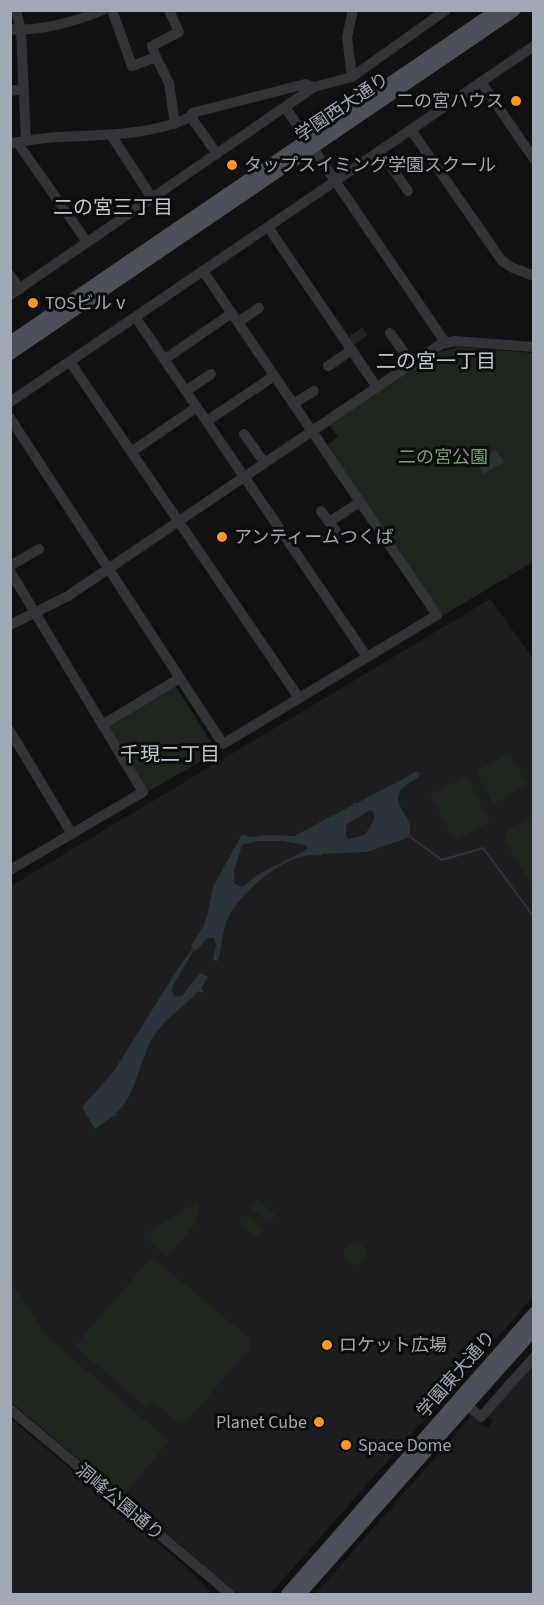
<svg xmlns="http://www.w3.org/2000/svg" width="544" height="1605" viewBox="0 0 544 1605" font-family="'Source Sans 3','Noto Sans JP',sans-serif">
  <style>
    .built { fill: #1d1d1f }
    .green { fill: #1d251d }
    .water { fill: #293338; fill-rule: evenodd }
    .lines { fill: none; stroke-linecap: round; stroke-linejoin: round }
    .stream { stroke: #293338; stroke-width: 2 }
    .minor { stroke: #313337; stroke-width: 10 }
    .major { stroke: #4d5057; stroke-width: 12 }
    .poi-dot { fill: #fb9820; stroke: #0c0c0d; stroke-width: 2 }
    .labels { text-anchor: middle; stroke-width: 6; stroke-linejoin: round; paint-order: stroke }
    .poi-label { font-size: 18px; fill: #a1a9b4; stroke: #0c0c0d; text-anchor: start }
    .street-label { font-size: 18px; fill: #a1a9b4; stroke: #0c0c0d }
    .park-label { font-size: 18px; fill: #79a077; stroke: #0c0c0d }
    .neighbourhood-label { font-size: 20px; fill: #c2c7d0; stroke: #0c0c0d }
  </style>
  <rect width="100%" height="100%" fill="#111112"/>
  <!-- built -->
  <g class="built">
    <polygon points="490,599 533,658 533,1297 270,1594 238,1594 11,1402 11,886"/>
    <polygon points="533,1361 533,1594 315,1594 472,1416 488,1428 493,1421 487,1415"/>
    <polygon points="10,1418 185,1566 209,1590 211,1594 11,1594"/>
  </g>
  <!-- green -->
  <g class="green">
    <polygon points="362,327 367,335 353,346 349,340 350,336"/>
    <polygon points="458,347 533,353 533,562 442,616 325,446 338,437 329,425 437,353"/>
    <polygon points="175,685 217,752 147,792 108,729 109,725"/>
    <polygon points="510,753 527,785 493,804 476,771"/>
    <polygon points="466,776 490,822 455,841 430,795"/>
    <polygon points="533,816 533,888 505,841 508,829"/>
    <polygon points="257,1199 276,1215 269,1223 250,1208"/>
    <polygon points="196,1203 199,1205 195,1224 167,1257 152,1243 145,1234"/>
    <polygon points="245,1214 263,1229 256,1238 238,1222"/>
    <circle cx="355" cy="1254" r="11"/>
    <polygon points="152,1257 249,1338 251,1344 249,1349 186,1422 180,1423 152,1401 146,1407 77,1348 76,1345"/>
    <polygon points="10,1279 46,1336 169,1441 125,1494 120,1494 11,1402"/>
  </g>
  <!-- water -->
  <g class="water">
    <polygon points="495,450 504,462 484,474 476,463"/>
    <path d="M416 772 420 773 419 777C371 802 423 814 407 838L367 852 321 854V856C291 848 243 890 229 916 222 929 222 947 218 961L213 960 216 946 214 938H207L196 951 194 950 172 987V992L176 997 182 996 200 973 208 977 201 989 204 992 203 993 199 991C185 1006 167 1017 155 1034 139 1058 138 1094 116 1113L117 1115 113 1116 95 1129 82 1107 114 1071 180 965 193 948 191 946 204 925 208 913 213 887 242 834 249 837 266 835 294 836 353 805V803H357ZM370 810 373 811C375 818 375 819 371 825 362 840 364 834 349 839L346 836V825ZM258 841H281L305 845 308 849 257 875 244 886H239L234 883V871L242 845Z"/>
  </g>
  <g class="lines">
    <!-- stream -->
    <polyline class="stream" points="409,836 442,860 483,848 534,917"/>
    <!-- minor -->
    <g class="minor">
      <polyline points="16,10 21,30 26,141"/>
      <polyline points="112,10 132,66 156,57 169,83 175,124"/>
      <path d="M10 29C39 32 77 21 103 10"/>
      <polyline points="156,57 152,46 179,32 169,10"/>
      <polyline points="352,77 347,37 353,10"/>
      <polyline points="481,82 534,159"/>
      <polyline points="10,91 23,89"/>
      <polyline points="285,107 445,342"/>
      <polyline points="191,117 192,113 305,84 314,87"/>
      <polyline points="411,130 502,261 513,268 534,276"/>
      <polyline points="111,135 152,198"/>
      <polyline points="17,142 87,242"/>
      <path d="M10 143C26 141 42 138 57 137 102 135 149 136 191 117L217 154"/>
      <polyline points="380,151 408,191"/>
      <polyline points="268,227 376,386"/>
      <polyline points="10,275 20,289"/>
      <polyline points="10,295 314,87 352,77 446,10"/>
      <polyline points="136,318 367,657"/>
      <polyline points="238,322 259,308"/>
      <polyline points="390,333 411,362"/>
      <polyline points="165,359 232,313"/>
      <polyline points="70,362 299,698"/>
      <polyline points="328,366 352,350"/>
      <polyline points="186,391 211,374"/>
      <polyline points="10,402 534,46"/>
      <polyline points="293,404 314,391"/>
      <polyline points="10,418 223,744 437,615 203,271"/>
      <polyline points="207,421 274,376"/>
      <polyline points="244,434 264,462"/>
      <polyline points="131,452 197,407"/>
      <polyline points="321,511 338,534"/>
      <polyline points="329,522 360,502"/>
      <polyline points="10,566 39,549"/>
      <polyline points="10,571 143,792 10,870"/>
      <polyline points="10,625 68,596 441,344 455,341 534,347"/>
      <polyline points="102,725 180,678"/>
      <polyline points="10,731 72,834"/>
      <polyline points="462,1401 481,1417 534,1357"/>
      <polyline points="10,1409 230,1594"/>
    </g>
    <!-- major -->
    <g class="major">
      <polyline points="10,342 497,10"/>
      <polyline points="10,354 515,10"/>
      <polyline points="287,1594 534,1313"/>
      <polyline points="300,1594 534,1330"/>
    </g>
  </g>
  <!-- markers -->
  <g class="poi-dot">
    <circle cx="516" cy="101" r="6"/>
    <circle cx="232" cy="165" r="6"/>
    <circle cx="33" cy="303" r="6"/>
    <circle cx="222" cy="537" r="6"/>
    <circle cx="327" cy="1345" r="6"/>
    <circle cx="319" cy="1422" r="6"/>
    <circle cx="346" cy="1445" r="6"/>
  </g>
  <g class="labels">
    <!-- poi labels -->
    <g class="poi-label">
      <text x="504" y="107" text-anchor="end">二の宮ハウス</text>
      <text x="244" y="171">タップスイミング学園スクール</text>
      <text x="45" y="309">TOSビルⅴ</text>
      <text x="234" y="543">アンティームつくば</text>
      <text x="339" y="1351">ロケット広場</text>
      <text x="307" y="1428" text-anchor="end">Planet Cube</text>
      <text x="358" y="1451">Space Dome</text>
    </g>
    <!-- street labels -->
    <g class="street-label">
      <text transform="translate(342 107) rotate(-34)" y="6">学園西大通り</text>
      <text transform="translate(456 1374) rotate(-49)" y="6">学園東大通り</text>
      <text transform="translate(120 1502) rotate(40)" y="6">洞峰公園通り</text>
    </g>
    <!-- park labels -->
    <g class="park-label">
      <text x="443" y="463">二の宮公園</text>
    </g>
    <!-- neighbourhood labels -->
    <g class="neighbourhood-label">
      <text x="113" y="214">二の宮三丁目</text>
      <text x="436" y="368">二の宮一丁目</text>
      <text x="170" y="761">千現二丁目</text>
    </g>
  </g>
  <!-- border -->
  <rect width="544" height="1605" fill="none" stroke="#a1a9b4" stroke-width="24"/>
</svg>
